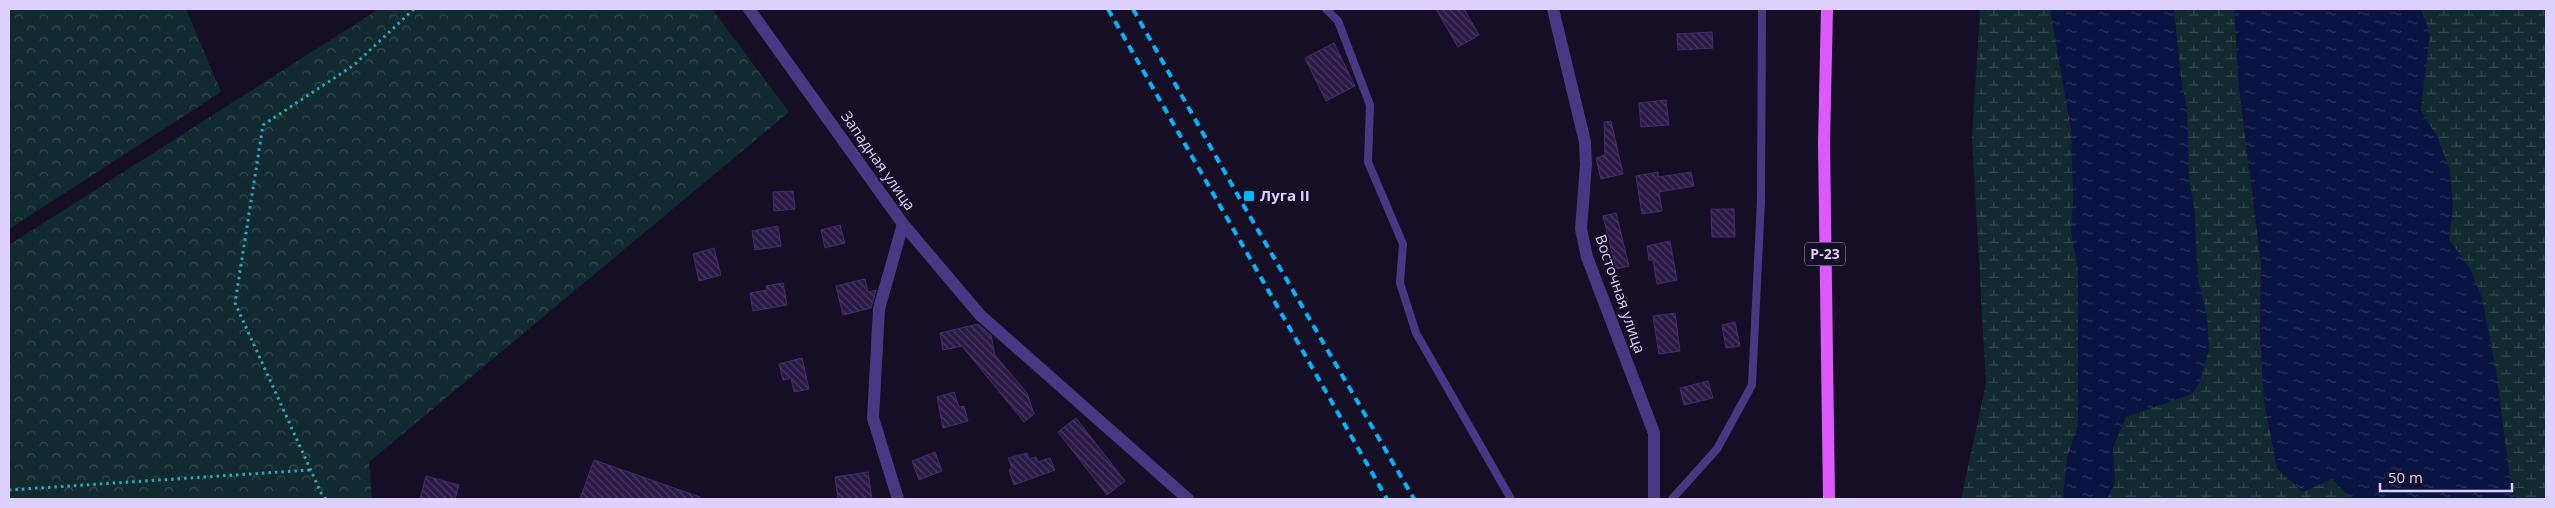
<svg xmlns="http://www.w3.org/2000/svg" width="2555" height="508" viewBox="0 0 2555 508" font-family="'Open Sans',sans-serif">
  <style>
    .forest { fill: url(#forest-crowns) }
    .wetland { fill: url(#wetland-marsh) }
    .water { fill: url(#water-ripples) }
    .building { fill: url(#building-back-hatch); stroke: #462b72 }
    .lines { fill: none; stroke-linecap: round; stroke-linejoin: round }
    .path { stroke: #2ca8b8; stroke-width: 3; stroke-dasharray: 2.5 4; stroke-linecap: butt }
    .lane { stroke: #483884; stroke-width: 8 }
    .street { stroke: #483884; stroke-width: 12 }
    .primary { stroke: #de58ff; stroke-width: 12 }
    .rail { stroke: #00b7fc; stroke-width: 4; stroke-dasharray: 8 6; stroke-linecap: butt }
    .poi-dot { fill: #00b7fc; stroke: #160e25; stroke-width: 2 }
    .labels { text-anchor: middle; stroke-width: 4; stroke-linejoin: round; paint-order: stroke }
    .shield { fill: #160e25; stroke: #a396be; stroke-width: 1 }
    .shield-label { font-size: 14px; font-weight: bold; fill: #dfd1ff }
    .street-label { font-size: 15px; fill: #dfd1ff; stroke: #160e25 }
    .poi-label { font-size: 15px; font-weight: bold; fill: #dfd1ff; stroke: #160e25; text-anchor: start }
  </style>
  <defs>
    <pattern id="forest-crowns" width="20" height="18" patternUnits="userSpaceOnUse" patternTransform="scale(1.25)"><rect width="20" height="18" fill="#112a2f"/><path d="M2 6a3 3 0 1 1 6 0M12 15a3 3 0 1 1 6 0" fill="none" stroke="#33484e"/></pattern>
    <pattern id="wetland-marsh" width="20" height="14" patternUnits="userSpaceOnUse" patternTransform="scale(1.25)"><rect width="20" height="14" fill="#112a2f"/><path d="M1 5h8M5 5V1M11 12h8M15 12V8" fill="none" stroke="#33484e"/></pattern>
    <pattern id="water-ripples" width="26" height="14" patternUnits="userSpaceOnUse" patternTransform="scale(1.25)"><rect width="26" height="14" fill="#091443"/><path d="M2 4q2-2 4 0t4 0M15 11q2-2 4 0t4 0" fill="none" stroke="#2c355f"/></pattern>
    <pattern id="building-back-hatch" width="6" height="6" patternUnits="userSpaceOnUse" patternTransform="scale(1.25)"><rect width="6" height="6" fill="#2a1a46"/><path d="M-1 5l2 2M0 0l6 6M5-1l2 2" fill="none" stroke="#483a62"/></pattern>
  </defs>
  <rect width="100%" height="100%" fill="#160e25"/>
  <!-- forest -->
  <g class="forest">
    <polygon points="9,9 186,9 221,92 9,229"/>
    <polygon points="379,9 712,9 789,112 369,462 372,499 9,499 9,245"/>
  </g>
  <!-- wetland -->
  <polygon class="wetland" points="1980,9 2546,9 2546,499 1961,499 1986,384 1972,138"/>
  <!-- water -->
  <g class="water">
    <polygon points="2050,9 2174,9 2181,78 2187,109 2189,178 2195,213 2196,250 2199,284 2207,316 2209,350 2199,384 2192,394 2126,417 2113,448 2115,483 2107,499 2063,499 2067,458 2078,424 2078,270 2071,232 2073,199 2071,130"/>
    <polygon points="2234,9 2421,9 2430,33 2421,110 2439,140 2450,171 2453,207 2449,240 2470,268 2482,298 2496,370 2509,471 2516,499 2351,499 2332,479 2302,492 2277,468 2264,402 2260,334 2261,265 2239,88"/>
  </g>
  <!-- building -->
  <g class="building">
    <polygon points="1436,9 1464,9 1479,35 1458,47"/>
    <polygon points="1712,32 1713,48 1678,50 1677,34"/>
    <polygon points="1334,43 1355,86 1326,101 1305,58"/>
    <polygon points="1666,100 1669,125 1641,127 1639,103"/>
    <polygon points="1611,121 1623,174 1601,179 1596,158 1605,155 1604,122"/>
    <polygon points="1658,172 1658,177 1691,172 1694,186 1659,192 1662,211 1642,214 1636,176"/>
    <polygon points="793,191 795,209 774,211 773,192"/>
    <polygon points="1711,209 1734,209 1735,237 1712,237"/>
    <polygon points="1616,213 1629,266 1616,269 1603,216"/>
    <polygon points="840,225 845,243 825,248 821,230"/>
    <polygon points="778,226 781,246 755,250 752,231"/>
    <polygon points="1670,241 1677,280 1657,284 1653,260 1649,260 1647,246"/>
    <polygon points="714,248 721,275 699,281 693,254"/>
    <polygon points="865,279 868,292 876,290 871,308 843,315 836,286"/>
    <polygon points="783,283 787,305 753,311 750,293 767,290 766,286"/>
    <polygon points="1675,313 1680,351 1659,354 1653,316"/>
    <polygon points="1735,322 1740,346 1726,348 1722,325"/>
    <polygon points="978,324 991,335 995,355 1027,393 1034,414 1024,422 962,346 943,350 940,333"/>
    <polygon points="802,358 809,389 794,392 791,378 783,380 779,364"/>
    <polygon points="1708,381 1713,398 1684,405 1680,388"/>
    <polygon points="954,392 959,407 964,406 968,421 943,428 937,397"/>
    <polygon points="1076,418 1125,481 1107,495 1058,432"/>
    <polygon points="935,452 942,471 919,480 912,461"/>
    <polygon points="1027,453 1029,459 1036,457 1038,462 1050,458 1055,470 1014,485 1009,470 1012,468 1008,458"/>
    <polygon points="594,460 700,497 699,499 580,499"/>
    <polygon points="868,472 872,499 838,499 835,477"/>
    <polygon points="426,476 459,485 455,499 420,499"/>
  </g>
  <g class="lines">
    <!-- path -->
    <g class="path">
      <polyline points="9,490 310,470"/>
      <polyline points="326,499 322,495 235,303 263,125 354,65 414,9"/>
    </g>
    <!-- lane -->
    <g class="lane">
      <polyline points="1326,9 1338,21 1370,105 1368,162 1403,244 1400,283 1416,333 1511,499"/>
      <polyline points="1672,499 1717,449 1752,385 1761,201 1762,9"/>
    </g>
    <!-- street -->
    <g class="street">
      <polyline points="749,9 903,224 980,315 1188,499"/>
      <polyline points="1553,9 1585,142 1586,164 1581,229 1587,257 1654,433 1654,499"/>
      <polyline points="898,499 873,418 879,309 903,224"/>
    </g>
    <!-- primary -->
    <polyline class="primary" points="1827,9 1824,143 1829,499"/>
    <!-- rail -->
    <g class="rail">
      <polyline points="1108,9 1387,499"/>
      <polyline points="1133,9 1241,201 1414,499"/>
    </g>
  </g>
  <!-- markers -->
  <rect class="poi-dot" x="1243" y="190" width="12" height="12" rx="2.5"/>
  <g class="labels">
    <!-- shield labels -->
    <rect class="shield" x="1805" y="242.5" width="40" height="23" rx="4"/>
    <g class="shield-label">
      <text x="1825" y="259">Р-23</text>
    </g>
    <!-- street labels -->
    <g class="street-label">
      <text transform="translate(878 161) rotate(55)" y="5">Западная улица</text>
      <text transform="translate(1620 294) rotate(71)" y="5">Восточная улица</text>
    </g>
    <!-- poi labels -->
    <g class="poi-label">
      <text x="1260" y="201">Луга II</text>
    </g>
  </g>
  <!-- border -->
  <rect width="2555" height="508" fill="none" stroke="#dfd1ff" stroke-width="20"/>
  <!-- scale -->
  <path d="M2380 483v8h132v-8" fill="none" stroke="#dfd1ff" stroke-width="2.5"/>
  <text x="2388" y="483" font-size="15" fill="#dfd1ff" stroke="#160e25" stroke-width="4" paint-order="stroke">50 m</text>
</svg>
